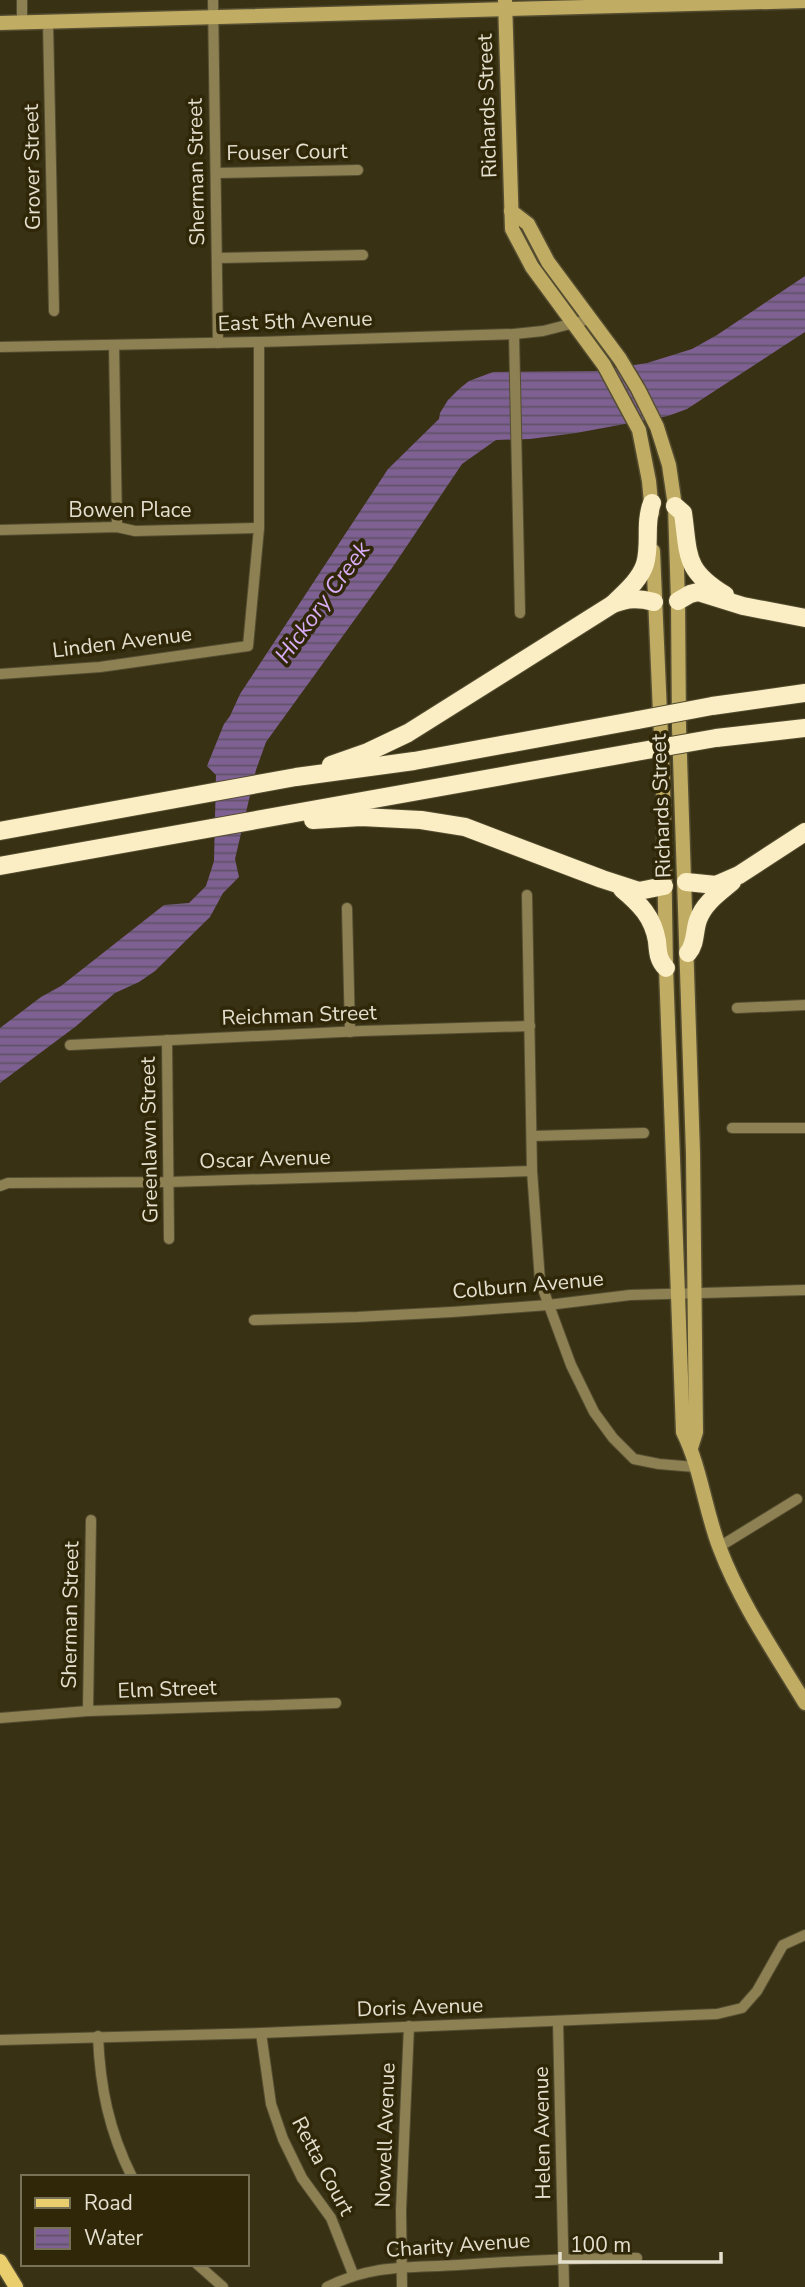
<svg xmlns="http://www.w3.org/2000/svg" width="805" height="2287" viewBox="0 0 805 2287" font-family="'Nunito Sans',sans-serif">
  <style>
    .water { fill: url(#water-rules) }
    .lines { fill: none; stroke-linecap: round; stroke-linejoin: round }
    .street-casing { stroke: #544d31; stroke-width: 12 }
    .secondary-casing { stroke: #544d31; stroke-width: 17 }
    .primary-casing { stroke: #544d31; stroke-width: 17 }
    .highway-casing { stroke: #544d31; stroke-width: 20 }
    .street { stroke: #8d8053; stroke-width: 10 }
    .secondary { stroke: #c1ac63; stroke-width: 14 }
    .primary { stroke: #eace6d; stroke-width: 14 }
    .highway { stroke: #fbeec4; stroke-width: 18 }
    .highway-bridge-casing { stroke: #544d31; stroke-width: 20; stroke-linecap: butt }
    .highway-bridge { stroke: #fbeec4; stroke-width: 18 }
    .labels { text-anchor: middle; stroke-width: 7; stroke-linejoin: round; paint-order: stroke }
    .street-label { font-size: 21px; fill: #e4dfce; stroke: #2f2708 }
    .water-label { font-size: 23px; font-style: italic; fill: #d8acf6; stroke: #2f2708 }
  </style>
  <defs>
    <pattern id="water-rules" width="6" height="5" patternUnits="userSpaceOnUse" patternTransform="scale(1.75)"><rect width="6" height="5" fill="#7e6192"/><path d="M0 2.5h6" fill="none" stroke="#615268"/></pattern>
  </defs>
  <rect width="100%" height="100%" fill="#393113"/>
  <!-- water -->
  <polygon class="water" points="805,276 805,332 687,409 668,416 576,433 530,439 496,440 462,464 392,568 266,742 256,770 235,859 239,877 223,893 210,917 155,971 139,982 115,993 75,1027 0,1083 0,1028 41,997 61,986 164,905 189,903 206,886 214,861 216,775 207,766 224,724 230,716 240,694 388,469 439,419 440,413 448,400 459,389 469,381 493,372 596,371 647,363 692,349 717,335"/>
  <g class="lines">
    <!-- street casing -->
    <g class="street-casing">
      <g id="street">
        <polyline points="22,0 22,23"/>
        <polyline points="213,0 218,343"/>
        <polyline points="48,22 54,311"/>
        <polyline points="216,173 358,170"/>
        <polyline points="217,258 363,255"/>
        <polyline points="514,334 520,613"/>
        <polyline points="114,345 117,527"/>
        <polyline points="0,347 259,342 514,334 543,331 590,319"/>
        <polyline points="0,530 117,527 135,531 259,528"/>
        <polyline points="0,674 100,667 248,646 259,528 259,342"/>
        <polyline points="527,895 532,1171 540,1281 571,1365 594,1412 613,1438 634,1459 659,1464 695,1467"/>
        <polyline points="347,908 350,1032"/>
        <polyline points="737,1008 805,1005"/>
        <polyline points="167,1040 169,1239"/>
        <polyline points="70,1045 361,1031 530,1026"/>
        <polyline points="732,1128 805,1128"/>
        <polyline points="532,1136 644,1133"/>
        <polyline points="0,1186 8,1183 169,1182 532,1171"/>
        <polyline points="254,1320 357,1317 452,1312 548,1305 630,1295 805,1290"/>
        <polyline points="719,1547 797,1499"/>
        <polyline points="88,1711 91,1520"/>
        <polyline points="0,1718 88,1711 336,1703"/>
        <polyline points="558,2021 564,2287"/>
        <polyline points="261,2033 271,2104 283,2139 302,2178 331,2218 353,2274"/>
        <path d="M98 2036C100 2087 109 2131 132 2177"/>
        <polyline points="0,2040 261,2033 717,2014 742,2008 757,1991 783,1945 805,1935"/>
        <polyline points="197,2264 223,2287"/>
        <path d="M327 2287C373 2264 409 2268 458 2265 518 2261 577 2258 637 2258"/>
        <polyline points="402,2287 401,2210 409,2026"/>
      </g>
    </g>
    <!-- secondary casing -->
    <g class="secondary-casing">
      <g id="secondary">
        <polyline points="505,0 512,229 532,267 604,365 639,430 649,481 652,513"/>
        <polyline points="0,23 805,1"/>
        <polyline points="511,211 528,224 548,262 620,359 638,389 657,427 669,465 675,506 678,601 679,727 693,1154 696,1432 691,1448"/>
        <path d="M653 551 663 782 666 968 683 1432C701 1468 705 1511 720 1549 741 1604 775 1653 805 1703"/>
      </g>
    </g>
    <!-- primary casing -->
    <g class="primary-casing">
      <polyline id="primary" points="0,2261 16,2287"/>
    </g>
    <!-- highway casing -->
    <g class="highway-casing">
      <g id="highway">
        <path d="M675 506 683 513C689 556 684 570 725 595"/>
        <polyline points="678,601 690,594 698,592 743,606 805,618"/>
        <path d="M613 604C624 593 640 580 645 564 651 544 644 524 652 503"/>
        <polyline points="712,706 805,693"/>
        <polyline points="716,738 805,728"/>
        <path d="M331 765 368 752 408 733 613 604C628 598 639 598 654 602"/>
        <polyline points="313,820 361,817 421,820 465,827 602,879 639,891 664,886"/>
        <polyline points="0,831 296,777 414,761 638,720"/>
        <polyline points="0,866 636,752"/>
        <polyline points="686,882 716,885 739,875 805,832"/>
        <path d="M622 889C640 904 653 917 657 941 658 952 658 960 666 968"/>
        <path d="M688 953C696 944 694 931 698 920 704 903 719 893 732 882"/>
      </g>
    </g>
    <!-- street -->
    <use href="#street" class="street"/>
    <!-- secondary -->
    <use href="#secondary" class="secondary"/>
    <!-- primary -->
    <use href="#primary" class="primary"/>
    <!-- highway -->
    <use href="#highway" class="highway"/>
    <!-- highway-bridge casing -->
    <g class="highway-bridge-casing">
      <g id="highway-bridge">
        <polyline points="638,720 712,706"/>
        <polyline points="636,752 716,738"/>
      </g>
    </g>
    <!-- highway-bridge -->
    <use href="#highway-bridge" class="highway-bridge"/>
  </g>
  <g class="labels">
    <!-- street labels -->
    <g class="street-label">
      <text transform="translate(487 106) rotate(-92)" y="7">Richards Street</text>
      <text transform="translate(287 152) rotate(-1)" y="7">Fouser Court</text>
      <text transform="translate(32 167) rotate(-91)" y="7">Grover Street</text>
      <text transform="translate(196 172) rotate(-91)" y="7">Sherman Street</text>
      <text transform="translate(295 321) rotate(-2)" y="7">East 5th Avenue</text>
      <text x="130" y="517">Bowen Place</text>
      <text transform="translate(122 642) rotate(-7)" y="7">Linden Avenue</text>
      <text transform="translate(661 806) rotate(-92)" y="7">Richards Street</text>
      <text transform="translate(299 1015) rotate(-2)" y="7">Reichman Street</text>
      <text transform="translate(149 1140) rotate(-91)" y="7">Greenlawn Street</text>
      <text transform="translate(265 1159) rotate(-2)" y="7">Oscar Avenue</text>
      <text transform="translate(528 1285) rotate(-5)" y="7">Colburn Avenue</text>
      <text transform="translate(70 1615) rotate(-89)" y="7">Sherman Street</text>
      <text transform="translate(167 1689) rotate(-2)" y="7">Elm Street</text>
      <text transform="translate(420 2007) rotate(-2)" y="7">Doris Avenue</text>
      <text transform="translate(542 2133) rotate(-91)" y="7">Helen Avenue</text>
      <text transform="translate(385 2135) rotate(-88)" y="7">Nowell Avenue</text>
      <text transform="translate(323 2166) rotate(62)" y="7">Retta Court</text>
      <text transform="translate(458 2245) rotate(-4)" y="7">Charity Avenue</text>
    </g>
    <!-- water labels -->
    <g class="water-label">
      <text transform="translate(322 602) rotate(-54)" y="8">Hickory Creek</text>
    </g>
  </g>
  <!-- legend -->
  <rect x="21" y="2175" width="228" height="91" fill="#2f2708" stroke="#777157" stroke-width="2"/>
  <rect x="35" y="2198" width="35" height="10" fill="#eace6d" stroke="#777157" stroke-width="2"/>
  <text x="84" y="2210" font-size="21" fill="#e4dfce">Road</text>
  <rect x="35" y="2228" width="35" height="21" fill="url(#water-rules)" stroke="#777157" stroke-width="2"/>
  <text x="84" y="2245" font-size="21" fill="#e4dfce">Water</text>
  <!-- scale -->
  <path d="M560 2252v10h161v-10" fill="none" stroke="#e4dfce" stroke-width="3.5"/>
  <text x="570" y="2252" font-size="21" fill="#e4dfce" stroke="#2f2708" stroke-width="5" paint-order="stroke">100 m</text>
</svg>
